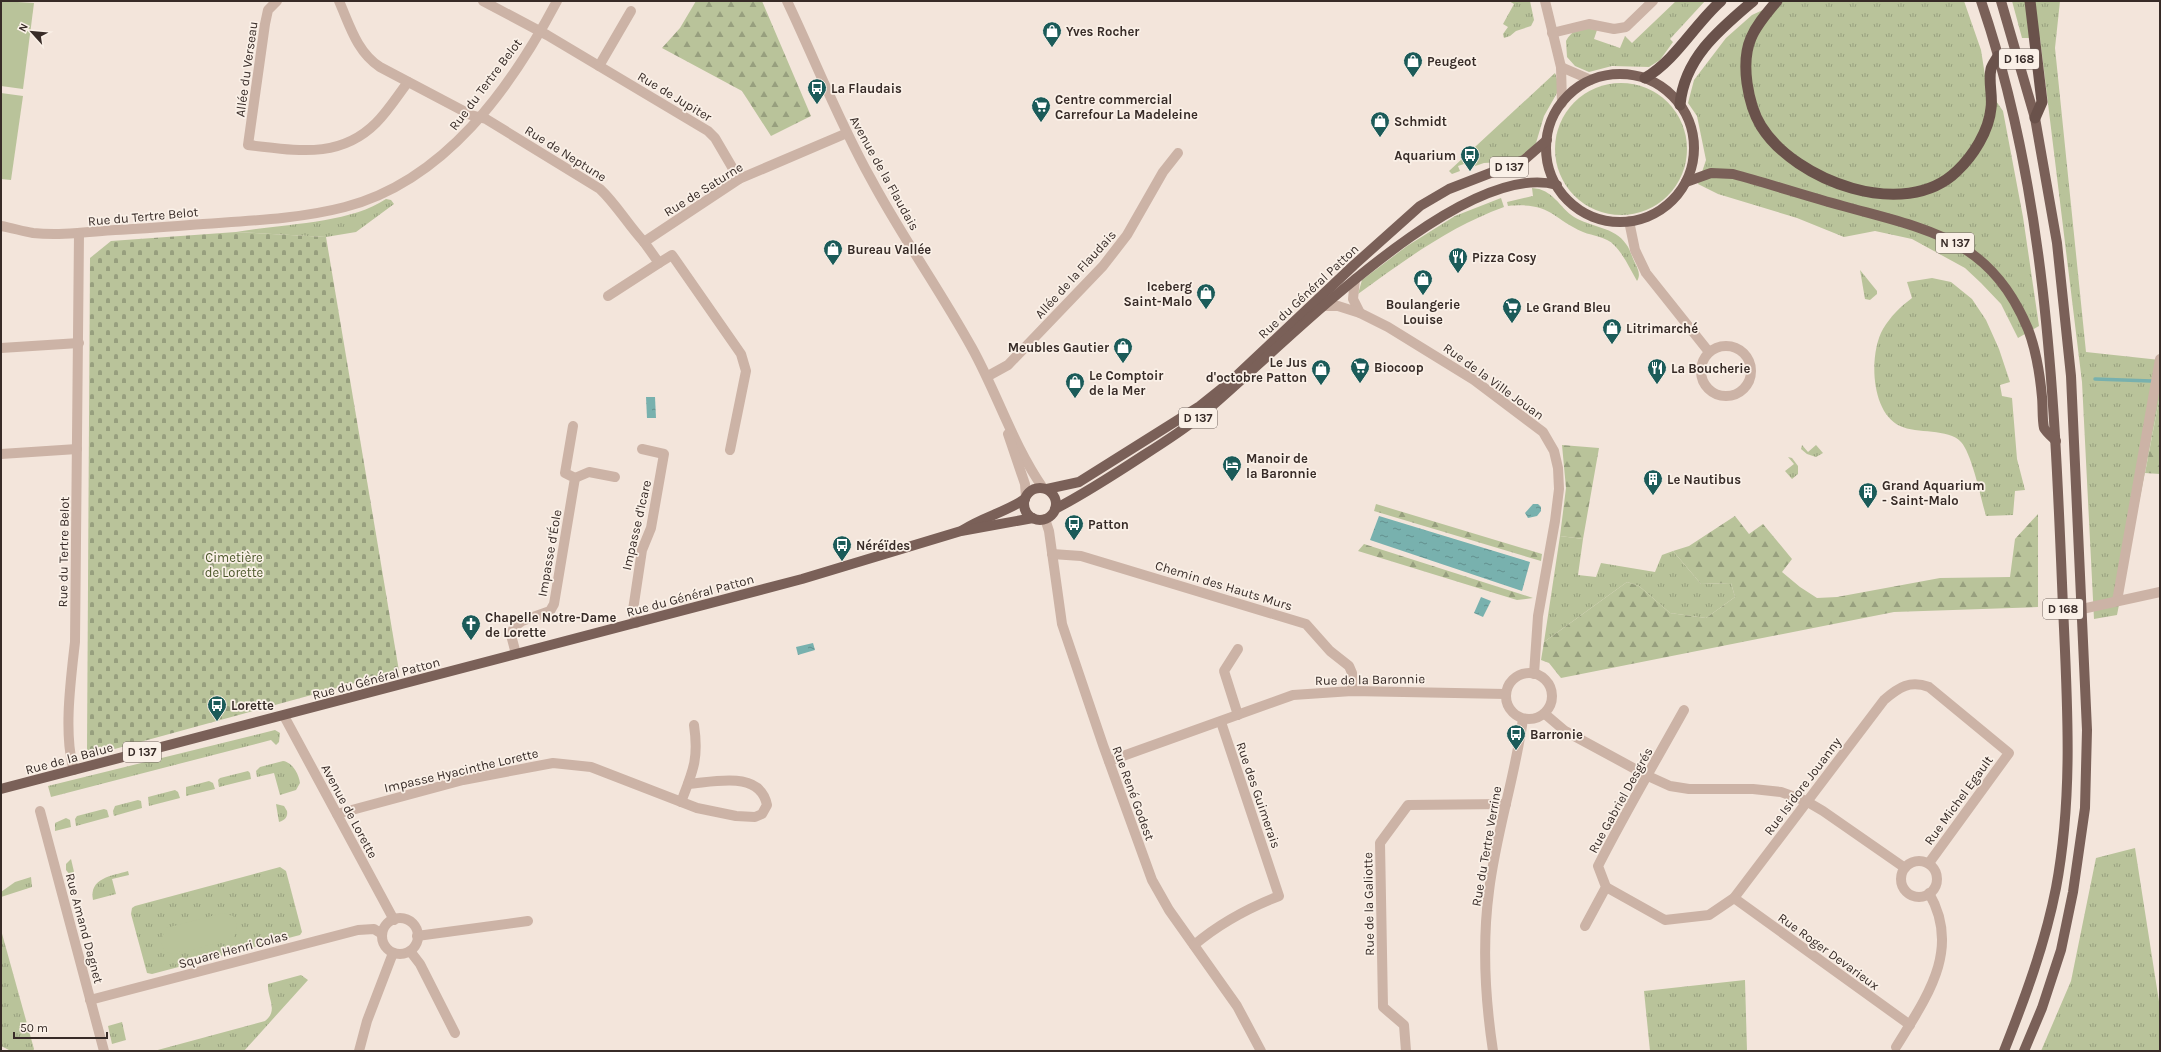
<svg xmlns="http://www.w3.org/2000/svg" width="2161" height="1052" viewBox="0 0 2161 1052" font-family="Karla,sans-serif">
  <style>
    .grass { fill: url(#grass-tufts) }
    .forest { fill: url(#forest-firs) }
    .cemetery { fill: url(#cemetery-stones) }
    .garden { fill: #b9c39a }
    .water { fill: url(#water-ripples) }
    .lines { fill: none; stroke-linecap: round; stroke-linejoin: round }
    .stream { stroke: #78b1ae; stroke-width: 3.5 }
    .minor { stroke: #ccb3a6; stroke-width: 10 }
    .tertiary { stroke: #ccb3a6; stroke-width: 10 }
    .primary { stroke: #7a6058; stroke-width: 10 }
    .trunk { stroke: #6a524b; stroke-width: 11 }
    .labels { text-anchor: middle; stroke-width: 3.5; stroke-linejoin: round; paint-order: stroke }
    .shield { fill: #faf0e7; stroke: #726661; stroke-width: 1 }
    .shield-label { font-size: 12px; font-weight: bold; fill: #372b27 }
    .poi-label { font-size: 13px; font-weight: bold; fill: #372b27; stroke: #faf0e7; text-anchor: start }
    .street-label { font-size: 13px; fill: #372b27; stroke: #faf0e7 }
    .park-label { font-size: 13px; fill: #4b572a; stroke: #faf0e7 }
  </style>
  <defs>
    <pattern id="grass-tufts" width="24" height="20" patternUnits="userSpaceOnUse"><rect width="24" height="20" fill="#b9c39a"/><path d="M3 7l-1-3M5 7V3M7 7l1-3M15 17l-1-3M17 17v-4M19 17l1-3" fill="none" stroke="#979f7e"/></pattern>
    <pattern id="forest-firs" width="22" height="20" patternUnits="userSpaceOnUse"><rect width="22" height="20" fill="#b9c39a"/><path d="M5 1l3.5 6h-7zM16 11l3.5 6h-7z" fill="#979f7e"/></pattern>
    <pattern id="cemetery-stones" width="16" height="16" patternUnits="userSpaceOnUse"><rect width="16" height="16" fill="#b9c39a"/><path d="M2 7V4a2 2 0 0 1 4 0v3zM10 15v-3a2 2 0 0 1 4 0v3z" fill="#979f7e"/></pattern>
    <pattern id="water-ripples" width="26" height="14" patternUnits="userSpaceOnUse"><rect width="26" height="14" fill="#78b1ae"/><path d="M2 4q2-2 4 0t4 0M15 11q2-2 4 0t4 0" fill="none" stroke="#63908e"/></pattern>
  </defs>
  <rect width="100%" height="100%" fill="#f3e5db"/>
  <!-- grass -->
  <g class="grass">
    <polygon points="1509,1 1530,1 1534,20 1531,26 1516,31 1510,36 1504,38 1503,34 1508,27 1503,24 1514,4"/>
    <path d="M1676 1H1705L1670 39 1673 42 1660 60 1649 67 1612 66 1589 72 1575 66 1567 57 1566 41C1574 27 1583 28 1597 30L1594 39 1620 48 1625 36 1632 43Z"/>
    <polygon points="1782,1 1964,1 1981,50 1987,88 2003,111 2023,217 2039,326 2018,338 2001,304 1981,283 1965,268 1912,239 1875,231 1844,237 1797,218 1718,194 1698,184 1706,160 1697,116 1688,103 1694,80 1726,38 1752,15"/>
    <polygon points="2012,1 2060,1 2055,48 2086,352 2160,360 2160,395 2117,615 2094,619 2082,382 2040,38 2022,38"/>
    <polygon points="1555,73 1557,79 1557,93 1544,116 1536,143 1525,156 1503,165 1502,162 1484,163 1469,168 1467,163 1458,166 1460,171 1452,174 1449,171"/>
    <circle cx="1621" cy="149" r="66"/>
    <path d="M1532 188C1553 189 1559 207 1574 217 1590 227 1615 227 1626 244 1630 249 1632 257 1635 263 1638 269 1641 275 1637 281 1630 269 1624 255 1614 245 1607 237 1593 236 1583 232 1550 217 1551 202 1508 206L1507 202 1533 196Z"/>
    <path d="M1501 198 1504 207C1449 227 1405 260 1358 294L1362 280 1407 246 1455 216Z"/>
    <path d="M386 199 391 200 394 204 356 232 326 237 236 232C280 224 349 224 386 199Z"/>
    <polygon points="1860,270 1877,291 1877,294 1870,300 1865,299"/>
    <path d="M1932 278 1951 282 1972 299 1986 320 1999 349 2010 382 2000 385 2002 396 2012 398 2017 459 2025 490 2015 491 2013 515 1986 516C1981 499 1972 454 1961 442 1948 428 1917 434 1900 426 1870 412 1869 353 1883 329 1891 316 1900 307 1912 298L1907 282Z"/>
    <polygon points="1802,445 1808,452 1816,445 1823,453 1816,457 1807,454 1801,449"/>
    <polygon points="1788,457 1792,458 1798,466 1798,474 1792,479 1785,471 1794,464"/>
    <polygon points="1560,536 1583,539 1578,575 1596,577 1601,563 1655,572 1662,555 1673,551 1701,584 1731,583 1735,597 1706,618 1670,613 1639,586 1627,582 1544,642"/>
    <polygon points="275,730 280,733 279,742 276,745 271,740 51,797 48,786"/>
    <path d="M283 761C292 762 299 774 300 783L296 790 280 795 274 773 257 777 256 771 260 767Z"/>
    <polygon points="248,771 250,773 251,779 219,787 218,780 220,778"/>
    <polygon points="209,781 213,783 215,789 186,796 186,787"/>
    <polygon points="175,790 178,792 180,798 149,806 148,797"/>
    <polygon points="138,800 141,801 142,808 114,816 113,811 115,806"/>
    <path d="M276 804 284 806 287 811C288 817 285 820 279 822Z"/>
    <polygon points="104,809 107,810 109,817 76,826 75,819 77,816"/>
    <polygon points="66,818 70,820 71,827 55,831 55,823"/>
    <polygon points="2135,848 2160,1008 2160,1051 2041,1051 2071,981 2096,858"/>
    <polygon points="71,859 75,876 70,875 66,870 66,864"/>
    <polygon points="280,867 286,871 302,932 300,935 152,974 147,973 131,914 132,908 135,906"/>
    <path d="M128 871 129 875 112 879 116 894 93 900C89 878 111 876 128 871Z"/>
    <polygon points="31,877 32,887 1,897 1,892 15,882"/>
    <polygon points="1,930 34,1049 33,1051 11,1051 1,1046"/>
    <path d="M301 975 308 980 244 1051H154L265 1021C279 1010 267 998 268 984Z"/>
    <polygon points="1745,980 1747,1051 1650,1051 1644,991"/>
    <polygon points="122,1022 126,1040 112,1044 108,1026"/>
  </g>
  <!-- forest -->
  <g class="forest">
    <polygon points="696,1 762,1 811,116 771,136 742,91 662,48 680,28"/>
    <polygon points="2160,395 2160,474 2145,473"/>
    <polygon points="1562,445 1599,448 1583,539 1560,536 1566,488"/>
    <polygon points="1376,504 1542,554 1541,561 1374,511"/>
    <polygon points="2038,514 2038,607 1894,612 1561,678 1549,663 1541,660 1544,642 1627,582 1639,586 1670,613 1706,618 1735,597 1731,583 1701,584 1673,551 1689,546 1735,516 1749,534 1763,524 1792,559 1782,572 1800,587 1817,598 1837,597 1940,578 2010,577 2015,539"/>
    <polygon points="1364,544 1533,598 1517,600 1358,551"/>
  </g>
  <!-- cemetery -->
  <polygon class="cemetery" points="236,232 326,237 399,671 100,753 89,752 87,749 90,258 111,241"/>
  <!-- garden -->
  <g class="garden">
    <polygon points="1,1 34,3 23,89 1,86"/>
    <polygon points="1,93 23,96 11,180 1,179"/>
    <path d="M223 913 233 916 237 925 234 937 230 939 177 954C167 954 162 950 161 940L166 928Z"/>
  </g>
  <!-- water -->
  <g class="water">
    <polygon points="646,397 655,397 656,418 647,418"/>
    <polygon points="1533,504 1538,504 1541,507 1541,511 1537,516 1528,518 1525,513"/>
    <polygon points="1379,516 1530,562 1522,591 1370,540"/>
    <polygon points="1481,597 1491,601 1483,617 1474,613"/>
    <polygon points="813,643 815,650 798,655 796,647"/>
  </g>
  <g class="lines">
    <!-- stream -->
    <polyline class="stream" points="2095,379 2151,381"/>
    <!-- minor -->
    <g class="minor">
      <path d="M277 1 268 10 265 24 248 145C295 150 339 160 376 123 388 111 398 95 408 82"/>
      <path d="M339 1C350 26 357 52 380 67L471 115 486 119 600 189C617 205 628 225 644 242"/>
      <polyline points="483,1 547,35 708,131 715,138 739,179"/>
      <polyline points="1552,33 1589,24 1614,29 1626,27 1653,1"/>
      <polyline points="599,66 631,11"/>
      <polyline points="1629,221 1635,250 1646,273 1709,352"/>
      <path d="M1 226C12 228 22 231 33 233 60 236 87 232 115 230 140 229 165 227 190 225 241 221 295 220 345 207 445 181 511 88 557 1"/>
      <polyline points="659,263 672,255 741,354 746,371 730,450"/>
      <polyline points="1355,279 1353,299 1360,313"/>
      <polyline points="608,296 659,263 644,242 739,179 847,133"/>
      <polyline points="1324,306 1338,306 1360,313 1388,327 1474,380 1543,432 1554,451 1558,468 1559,489 1555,521 1538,616 1534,674"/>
      <circle cx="1726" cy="371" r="25"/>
      <polyline points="1,348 79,343"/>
      <polyline points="988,376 1008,365 1103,266 1127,235 1163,172 1178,153"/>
      <polyline points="1,454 77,449"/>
      <polyline points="575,478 589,472 615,477"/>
      <polyline points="1045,519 1049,531 1062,624 1103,745 1152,880 1169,910 1237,1006 1261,1051"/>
      <polyline points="1052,554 1081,556 1306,624 1330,651 1349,666 1352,673 1352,691"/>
      <polyline points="2117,601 2160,359"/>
      <polyline points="2082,609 2160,592"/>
      <polyline points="636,623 633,610 642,550 651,528 664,454 642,449"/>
      <polyline points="1238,649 1224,671 1238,715"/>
      <polyline points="516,654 511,635 514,627 522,621 550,611 554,604 575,478 565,473 573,426"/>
      <circle cx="1529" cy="696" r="23"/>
      <polyline points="1545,714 1565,731 1648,776 1670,786 1689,789 1753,789 1781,792 1806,801 1823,811 1905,868"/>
      <polyline points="284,716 394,920"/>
      <polyline points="1109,761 1293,695 1352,691 1506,694"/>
      <path d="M74 770C63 735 71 678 75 642L79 234"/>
      <path d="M681 802C693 771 699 759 694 725"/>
      <polyline points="40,811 104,1051"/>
      <path d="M337 814 463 780 553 763 591 767 697 808 736 816 755 817 762 814 767 805C760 770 715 782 688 784"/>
      <circle cx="1919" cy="879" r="18"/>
      <path d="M1606 887 1665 920 1709 915 1734 898 1884 700C1899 687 1910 680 1929 687L2009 753 1929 863"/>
      <polyline points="1734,898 1910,1025"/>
      <circle cx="400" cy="936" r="18"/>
      <path d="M1585 926 1606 887 1598 866C1625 813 1655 762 1684 710"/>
      <polyline points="417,936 528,921"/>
      <path d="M1194 945C1220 923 1248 908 1279 896L1221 722"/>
      <polyline points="410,951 420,964 455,1033"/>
      <polyline points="90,1000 358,930 374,929 382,934"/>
      <path d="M1896 1047C1926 998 1962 950 1929 893"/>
      <polyline points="359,1051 367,1021 393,953"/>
      <polyline points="1406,1051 1404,1025 1383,1007 1380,843 1408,805 1506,804"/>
      <path d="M1493 1051C1485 998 1482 944 1489 891 1496 833 1515 777 1523 719"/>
    </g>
    <!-- tertiary -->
    <g class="tertiary">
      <path d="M787 1C815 60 839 122 871 179 902 237 940 290 972 348 997 393 1013 445 1043 488"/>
      <polyline points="1545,1 1561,67 1562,103"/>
      <polyline points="1561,67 1591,80"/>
      <polyline points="1008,434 1025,484 1026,496"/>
    </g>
    <!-- primary -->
    <g class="primary">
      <path d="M1981 1C2045 188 2054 387 2062 583 2066 685 2075 787 2056 888 2045 944 2025 998 2004 1051"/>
      <polyline points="2001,1 2035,118 2057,243 2071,376 2087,730 2085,808 2073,892 2061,950 2042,1008 2024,1051"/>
      <circle cx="1620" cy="148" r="74"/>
      <path d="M1686 182 1711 173 1733 174C1770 184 1806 196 1843 206 1929 230 1990 238 2028 329 2036 350 2040 375 2042 397 2043 407 2042 419 2044 428 2046 432 2052 437 2056 441"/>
      <circle cx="1040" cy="504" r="16"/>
      <polyline points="1047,489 1079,482 1200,406 1230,382 1354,265 1420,206 1449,189 1524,160 1547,140"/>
      <path d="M1055 509C1086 493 1115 474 1144 455 1163 443 1182 431 1199 417 1272 358 1459 157 1557 185"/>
      <path d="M963 530C983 517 1006 512 1025 499"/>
      <polyline points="1,789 802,579 961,531 1033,518"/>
    </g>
    <!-- trunk -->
    <g class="trunk">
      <path d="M1777 1C1767 13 1757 24 1751 38 1745 52 1745 68 1747 83 1749 97 1753 113 1761 126 1795 181 1905 222 1957 171 1973 156 1989 131 1991 108 1993 96 1988 81 1991 69 1992 65 1996 60 1998 56"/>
      <polyline points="2030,1 2042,102 2035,118"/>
      <path d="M1645 78C1676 60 1694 25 1721 1"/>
      <path d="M1680 105C1684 58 1720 29 1753 1"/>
    </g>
  </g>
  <!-- icons -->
  <defs>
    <g id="shop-pin" transform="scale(1)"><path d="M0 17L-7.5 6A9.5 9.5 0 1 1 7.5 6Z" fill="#1b5b59" stroke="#faf0e7"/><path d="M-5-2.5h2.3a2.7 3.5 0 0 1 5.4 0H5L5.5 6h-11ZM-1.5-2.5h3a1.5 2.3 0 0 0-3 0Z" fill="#fff"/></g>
    <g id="bus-pin" transform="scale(1)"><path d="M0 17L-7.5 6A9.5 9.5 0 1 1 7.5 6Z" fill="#1b5b59" stroke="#faf0e7"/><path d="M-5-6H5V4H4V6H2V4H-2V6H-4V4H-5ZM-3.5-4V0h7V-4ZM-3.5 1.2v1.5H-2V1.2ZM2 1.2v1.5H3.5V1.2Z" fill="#fff"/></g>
    <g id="supermarket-pin" transform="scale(1)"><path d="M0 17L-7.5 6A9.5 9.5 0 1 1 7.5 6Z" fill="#1b5b59" stroke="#faf0e7"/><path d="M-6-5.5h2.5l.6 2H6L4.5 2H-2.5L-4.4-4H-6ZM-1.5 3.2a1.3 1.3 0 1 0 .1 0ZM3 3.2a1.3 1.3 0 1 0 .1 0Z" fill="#fff"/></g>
    <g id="restaurant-pin" transform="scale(1)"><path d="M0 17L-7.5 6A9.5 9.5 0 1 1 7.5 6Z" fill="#1b5b59" stroke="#faf0e7"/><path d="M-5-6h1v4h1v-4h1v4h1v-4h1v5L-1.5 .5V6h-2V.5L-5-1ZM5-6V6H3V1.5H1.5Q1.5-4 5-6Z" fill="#fff"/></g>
    <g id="hotel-pin" transform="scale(1)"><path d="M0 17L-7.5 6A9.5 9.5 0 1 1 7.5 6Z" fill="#1b5b59" stroke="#faf0e7"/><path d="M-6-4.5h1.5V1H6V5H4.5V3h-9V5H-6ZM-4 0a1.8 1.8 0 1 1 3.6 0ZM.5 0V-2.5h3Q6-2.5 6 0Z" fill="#fff"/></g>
    <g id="building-pin" transform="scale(1)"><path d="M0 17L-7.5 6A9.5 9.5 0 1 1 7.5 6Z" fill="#1b5b59" stroke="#faf0e7"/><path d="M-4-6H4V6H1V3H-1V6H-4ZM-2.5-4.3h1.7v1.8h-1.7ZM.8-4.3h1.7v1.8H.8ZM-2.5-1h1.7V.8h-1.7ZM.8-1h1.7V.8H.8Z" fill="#fff"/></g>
    <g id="church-pin" transform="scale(1)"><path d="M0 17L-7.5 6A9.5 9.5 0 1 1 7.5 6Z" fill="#1b5b59" stroke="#faf0e7"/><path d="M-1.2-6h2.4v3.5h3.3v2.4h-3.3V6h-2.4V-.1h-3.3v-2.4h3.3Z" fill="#fff"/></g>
  </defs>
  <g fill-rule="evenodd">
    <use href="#shop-pin" x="1052" y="31"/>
    <use href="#shop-pin" x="1413" y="61"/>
    <use href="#bus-pin" x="817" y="88"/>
    <use href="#supermarket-pin" x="1041" y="106"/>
    <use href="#shop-pin" x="1380" y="121"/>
    <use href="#bus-pin" x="1470" y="155"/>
    <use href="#shop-pin" x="833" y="249"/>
    <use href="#restaurant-pin" x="1458" y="257"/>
    <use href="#shop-pin" x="1423" y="279"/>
    <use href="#shop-pin" x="1206" y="293"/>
    <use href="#supermarket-pin" x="1512" y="307"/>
    <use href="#shop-pin" x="1612" y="328"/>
    <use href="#shop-pin" x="1123" y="347"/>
    <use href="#supermarket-pin" x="1360" y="367"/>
    <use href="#restaurant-pin" x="1657" y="368"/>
    <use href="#shop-pin" x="1321" y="369"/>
    <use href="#shop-pin" x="1075" y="382"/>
    <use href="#hotel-pin" x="1232" y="465"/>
    <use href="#building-pin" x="1653" y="479"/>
    <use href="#building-pin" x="1868" y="492"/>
    <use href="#bus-pin" x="1074" y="524"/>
    <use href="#bus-pin" x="842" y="545"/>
    <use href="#church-pin" x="471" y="624"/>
    <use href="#bus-pin" x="217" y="705"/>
    <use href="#bus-pin" x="1516" y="734"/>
  </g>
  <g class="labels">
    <!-- shield labels -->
    <g class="shield">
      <rect x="1999" y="49" width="40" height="20" rx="3"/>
      <rect x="1490" y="157" width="38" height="20" rx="3"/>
      <rect x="1936" y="233" width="38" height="20" rx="3"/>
      <rect x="1179" y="408" width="38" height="20" rx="3"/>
      <rect x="2043" y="599" width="40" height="20" rx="3"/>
      <rect x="123" y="742" width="38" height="20" rx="3"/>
    </g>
    <g class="shield-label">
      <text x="2019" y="63">D 168</text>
      <text x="1509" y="171">D 137</text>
      <text x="1955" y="247">N 137</text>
      <text x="1198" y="422">D 137</text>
      <text x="2063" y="613">D 168</text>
      <text x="142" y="756">D 137</text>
    </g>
    <!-- poi labels -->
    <g class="poi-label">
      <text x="1066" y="36">Yves Rocher</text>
      <text x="1427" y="66">Peugeot</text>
      <text x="831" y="93">La Flaudais</text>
      <text x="1055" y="104">Centre commercial<tspan x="1055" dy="15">Carrefour La Madeleine</tspan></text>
      <text x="1394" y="126">Schmidt</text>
      <text x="1456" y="160" text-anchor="end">Aquarium</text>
      <text x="847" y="254">Bureau Vallée</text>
      <text x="1472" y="262">Pizza Cosy</text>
      <text x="1192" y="291" text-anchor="end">Iceberg<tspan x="1192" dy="15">Saint-Malo</tspan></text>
      <text x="1423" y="309" text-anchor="middle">Boulangerie<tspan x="1423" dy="15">Louise</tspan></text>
      <text x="1526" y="312">Le Grand Bleu</text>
      <text x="1626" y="333">Litrimarché</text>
      <text x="1109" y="352" text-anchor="end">Meubles Gautier</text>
      <text x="1307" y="367" text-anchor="end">Le Jus<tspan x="1307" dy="15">d'octobre Patton</tspan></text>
      <text x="1374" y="372">Biocoop</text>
      <text x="1671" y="373">La Boucherie</text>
      <text x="1089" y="380">Le Comptoir<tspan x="1089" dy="15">de la Mer</tspan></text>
      <text x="1246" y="463">Manoir de<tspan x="1246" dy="15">la Baronnie</tspan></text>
      <text x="1667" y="484">Le Nautibus</text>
      <text x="1882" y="490">Grand Aquarium<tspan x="1882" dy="15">- Saint-Malo</tspan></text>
      <text x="1088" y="529">Patton</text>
      <text x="856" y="550">Néréïdes</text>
      <text x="485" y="622">Chapelle Notre-Dame<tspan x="485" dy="15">de Lorette</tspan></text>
      <text x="231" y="710">Lorette</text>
      <text x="1530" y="739">Barronie</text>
    </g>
    <!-- street labels -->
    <g class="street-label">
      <text transform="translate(246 69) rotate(-82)" y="5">Allée du Verseau</text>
      <text transform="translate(485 84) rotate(-53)" y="5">Rue du Tertre Belot</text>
      <text transform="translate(675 96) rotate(31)" y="5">Rue de Jupiter</text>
      <text transform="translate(566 153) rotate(32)" y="5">Rue de Neptune</text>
      <text transform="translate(885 173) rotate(61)" y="5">Avenue de la Flaudais</text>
      <text transform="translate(703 189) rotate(-32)" y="5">Rue de Saturne</text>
      <text transform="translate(143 216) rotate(-5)" y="5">Rue du Tertre Belot</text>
      <text transform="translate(1075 274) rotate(-48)" y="5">Allée de la Flaudais</text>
      <text transform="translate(1308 291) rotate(-43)" y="5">Rue du Général Patton</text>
      <text transform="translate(1494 381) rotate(36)" y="5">Rue de la Ville Jouan</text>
      <text transform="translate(636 525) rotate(-77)" y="5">Impasse d'Icare</text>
      <text transform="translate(63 552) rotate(-89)" y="5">Rue du Tertre Belot</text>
      <text transform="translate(549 553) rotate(-80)" y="5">Impasse d'Éole</text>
      <text transform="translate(1224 585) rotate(17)" y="5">Chemin des Hauts Murs</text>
      <text transform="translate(690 595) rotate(-15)" y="5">Rue du Général Patton</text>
      <text transform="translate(376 678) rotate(-15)" y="5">Rue du Général Patton</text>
      <text transform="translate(1370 679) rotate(-1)" y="5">Rue de la Baronnie</text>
      <text transform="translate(69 758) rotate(-15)" y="5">Rue de la Balue</text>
      <text transform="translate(461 770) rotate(-13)" y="5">Impasse Hyacinthe Lorette</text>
      <text transform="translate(1802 786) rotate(-53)" y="5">Rue Isidore Jouanny</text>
      <text transform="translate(1134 793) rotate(70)" y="5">Rue René Godest</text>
      <text transform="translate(1259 795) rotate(71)" y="5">Rue des Guimerais</text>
      <text transform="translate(1620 800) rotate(-61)" y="5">Rue Gabriel Desgrés</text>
      <text transform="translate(1958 800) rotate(-54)" y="5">Rue Michel Egault</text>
      <text transform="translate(350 811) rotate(62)" y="5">Avenue de Lorette</text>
      <text transform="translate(1486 846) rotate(-80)" y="5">Rue du Tertre Verrine</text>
      <text transform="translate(1368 904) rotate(-91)" y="5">Rue de la Galiotte</text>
      <text transform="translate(85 928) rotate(75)" y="5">Rue Amand Dagnet</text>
      <text transform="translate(233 949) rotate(-15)" y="5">Square Henri Colas</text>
      <text transform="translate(1829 951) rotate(36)" y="5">Rue Roger Devarieux</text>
    </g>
    <!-- park labels -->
    <g class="park-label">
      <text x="234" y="562">Cimetière<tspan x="234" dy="15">de Lorette</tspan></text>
    </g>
  </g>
  <!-- border -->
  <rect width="2161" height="1052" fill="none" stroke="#372b27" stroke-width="4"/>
  <!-- north arrow -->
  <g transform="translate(32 32) rotate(297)" stroke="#faf0e7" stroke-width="3" paint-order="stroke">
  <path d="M0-3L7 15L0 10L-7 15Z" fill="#372b27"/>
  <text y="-6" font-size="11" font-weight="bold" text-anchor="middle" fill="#372b27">N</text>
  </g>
  <!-- scale -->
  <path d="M14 1032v6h93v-6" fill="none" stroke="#372b27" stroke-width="2"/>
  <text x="20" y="1032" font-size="12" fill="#372b27" stroke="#faf0e7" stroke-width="3" paint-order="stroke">50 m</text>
</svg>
